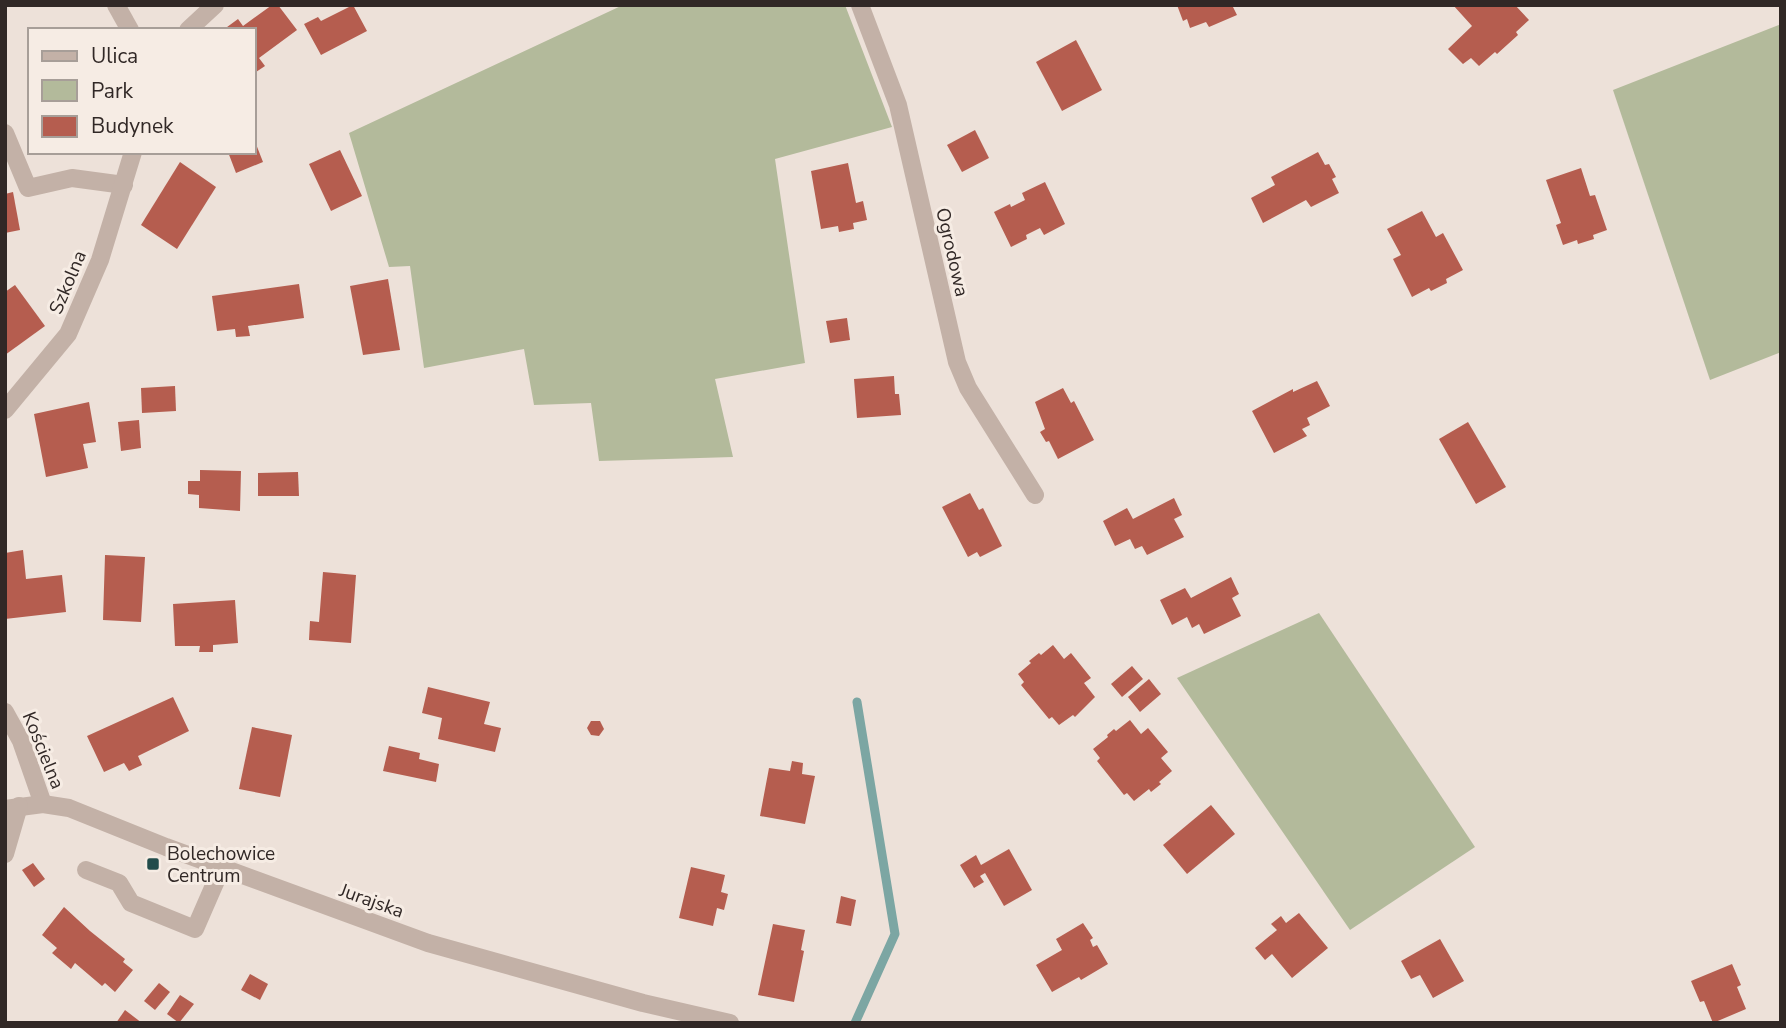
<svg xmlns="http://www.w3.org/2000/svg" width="1786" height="1028" viewBox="0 0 1786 1028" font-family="'Nunito Sans',sans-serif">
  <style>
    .green { fill: #b3ba9b }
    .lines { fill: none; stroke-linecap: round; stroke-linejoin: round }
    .stream { stroke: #7ca6a3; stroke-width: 9 }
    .building { fill: #b55d4f }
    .minor { stroke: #c3b1a7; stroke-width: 18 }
    .poi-dot { fill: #224c4b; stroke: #f6ece4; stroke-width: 2.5 }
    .labels { text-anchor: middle; stroke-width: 6; stroke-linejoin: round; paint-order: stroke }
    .street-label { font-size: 19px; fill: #312826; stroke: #f6ece4 }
    .poi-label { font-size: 19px; fill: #312826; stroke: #f6ece4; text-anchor: start }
  </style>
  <rect width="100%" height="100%" fill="#ede1d9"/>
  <!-- green -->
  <g class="green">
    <polygon points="623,5 845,5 892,127 775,159 805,363 715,379 733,457 599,461 591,403 534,405 524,349 424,368 410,266 389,267 349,133"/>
    <polygon points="1781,24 1781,352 1710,380 1613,90"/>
    <polygon points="1319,613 1475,847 1350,930 1177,678"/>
  </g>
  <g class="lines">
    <!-- stream -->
    <polyline class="stream" points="855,1023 895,934 857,702"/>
  </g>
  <!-- building -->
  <g class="building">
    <polygon points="272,5 278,5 297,30 259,58 265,66 256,72 254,69 254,30 223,30 238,19 243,26"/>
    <polygon points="353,5 367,31 321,55 304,24 318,17 321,21"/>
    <polygon points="1177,5 1232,5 1237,15 1209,27 1206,22 1190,28 1187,19 1183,21"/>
    <polygon points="1453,5 1490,5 1492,7 1495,5 1515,5 1529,20 1516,32 1518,35 1497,54 1495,52 1479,66 1471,58 1463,64 1448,49 1472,26"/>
    <polygon points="1076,40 1102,90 1062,111 1036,62"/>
    <polygon points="975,130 989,158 962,172 947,145"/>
    <polygon points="254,139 263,162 236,173 228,152 254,152"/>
    <polygon points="340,150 362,196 331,211 309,164"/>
    <polygon points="1318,152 1325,165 1329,164 1336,177 1332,179 1339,193 1311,207 1306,200 1263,223 1251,198 1275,185 1271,177"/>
    <polygon points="180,162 216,187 177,249 141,225"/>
    <polygon points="848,163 856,203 863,201 867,220 853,223 854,229 839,232 838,226 821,229 811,171"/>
    <polygon points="1581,168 1590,196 1595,195 1607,230 1593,235 1594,239 1578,244 1577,240 1563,245 1556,225 1561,223 1546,180"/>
    <polygon points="1045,182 1065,224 1044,235 1040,228 1026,235 1027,239 1011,247 994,212 1010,204 1011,207 1025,200 1022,193"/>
    <polygon points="13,192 20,230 5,233 5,194"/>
    <polygon points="1422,211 1436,237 1443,233 1463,270 1446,279 1447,283 1431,291 1429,288 1412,297 1393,259 1401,255 1387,229"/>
    <polygon points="388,279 400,350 363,355 350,286"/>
    <polygon points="299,284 304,318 248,326 250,336 236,337 235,329 217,331 212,296"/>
    <polygon points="15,285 45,326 5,355 5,292"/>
    <polygon points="847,318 850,340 830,343 826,321"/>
    <polygon points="894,376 895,394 899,394 901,415 857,418 854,379"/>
    <polygon points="1317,381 1330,406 1307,418 1310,425 1302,429 1307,436 1274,453 1252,411 1293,389 1293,392"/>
    <polygon points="175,386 176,411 142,413 141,388"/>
    <polygon points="1063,388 1071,403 1074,401 1094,440 1058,459 1049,441 1046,442 1040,432 1045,429 1035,402"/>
    <polygon points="89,402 96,442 83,444 88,468 46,477 34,414"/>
    <polygon points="139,420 141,448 121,451 118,422"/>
    <polygon points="1468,422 1506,487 1476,504 1439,439"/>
    <polygon points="200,470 241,471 240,511 199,508 199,495 188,494 188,481 200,481"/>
    <polygon points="298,472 299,496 258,496 258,473"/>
    <polygon points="970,493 979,510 983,508 1002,546 980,557 977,552 968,557 942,507"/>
    <polygon points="1174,498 1182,515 1174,519 1184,537 1147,555 1142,546 1135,549 1130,539 1115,546 1103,521 1127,508 1133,519"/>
    <polygon points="23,550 26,579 62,575 66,612 5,619 5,553"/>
    <polygon points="105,555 145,557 141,622 103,620"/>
    <polygon points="323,572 356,575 351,643 309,640 310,621 319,622"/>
    <polygon points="1231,577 1239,594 1232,598 1241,616 1204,634 1199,624 1192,628 1187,617 1172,625 1160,600 1185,588 1191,598"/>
    <polygon points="235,600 238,643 213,645 213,652 199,652 200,646 175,646 173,604"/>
    <polygon points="1053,645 1064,659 1071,653 1091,678 1084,683 1095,697 1075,717 1073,715 1059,725 1052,717 1049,719 1021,685 1024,682 1018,674 1031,663 1029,661 1039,653 1041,655"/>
    <polygon points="1132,666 1143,679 1122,697 1111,684"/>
    <polygon points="1149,679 1161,694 1140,712 1128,697"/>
    <polygon points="428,687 490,702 484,724 501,728 495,752 438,739 442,718 422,713"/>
    <polygon points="173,697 189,731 138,756 142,765 129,771 124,763 104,772 87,736"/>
    <polygon points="1130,720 1141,734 1148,728 1168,752 1161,758 1172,771 1159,782 1161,784 1151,792 1149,789 1134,801 1127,793 1124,795 1097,761 1100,758 1093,749 1108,737 1107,735 1114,729 1116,731"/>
    <polygon points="591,721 600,721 604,729 599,736 591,735 587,728"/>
    <polygon points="252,727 292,735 280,797 239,789"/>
    <polygon points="389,746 420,753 419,759 439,764 436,782 383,771"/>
    <polygon points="792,761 803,763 802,774 815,776 805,824 760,816 769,768 790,771"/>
    <polygon points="1211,805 1235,834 1187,874 1163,845"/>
    <polygon points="1009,849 1032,890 1004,906 985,873 980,876 984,882 974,888 960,865 976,855 981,865"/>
    <polygon points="33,863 45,879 34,887 22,870"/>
    <polygon points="691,867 725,875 721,892 728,894 724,910 717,908 713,926 679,918"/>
    <polygon points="841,896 856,900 851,926 836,923"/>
    <polygon points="64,907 90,931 125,959 123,962 133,970 115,992 105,983 102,986 75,963 71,969 52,953 57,948 42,935"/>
    <polygon points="1299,913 1328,948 1292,978 1272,954 1265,960 1255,948 1277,930 1271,924 1281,916 1286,923"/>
    <polygon points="1083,923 1093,938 1090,940 1093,947 1097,945 1108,964 1081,980 1079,977 1052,992 1036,965 1062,950 1056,939"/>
    <polygon points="773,924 805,930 801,950 804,951 794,1002 758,995"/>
    <polygon points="1440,939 1464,981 1433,998 1420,975 1411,979 1401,961"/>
    <polygon points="1732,964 1741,985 1737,987 1746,1009 1713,1023 1704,1001 1700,1002 1691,981"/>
    <polygon points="250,974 268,984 260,1000 241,990"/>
    <polygon points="159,983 170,992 155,1010 144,1001"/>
    <polygon points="180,995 194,1004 179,1023 167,1014"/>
    <polygon points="125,1010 142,1023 116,1023"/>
  </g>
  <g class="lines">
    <!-- minor -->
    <g class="minor">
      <polyline points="116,5 130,30"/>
      <polyline points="860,5 898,105 957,362 968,388 1035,495"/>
      <polyline points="188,30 215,5"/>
      <polyline points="5,133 28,188 72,178 124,185"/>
      <polyline points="5,410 68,334 100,260 133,152"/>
      <polyline points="5,712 21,741 43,804"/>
      <polyline points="5,809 43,804 69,808 166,847 428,943 643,1003 730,1023"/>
      <polyline points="5,854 19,806"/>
      <polyline points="86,870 119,883 131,903 195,929 222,867"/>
    </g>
  </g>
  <!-- markers -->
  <rect class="poi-dot" x="146" y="857" width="14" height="14" rx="3.5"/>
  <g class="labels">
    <!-- street labels -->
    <g class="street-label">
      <text transform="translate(953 252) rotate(77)" y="7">Ogrodowa</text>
      <text transform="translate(67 282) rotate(-67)" y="7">Szkolna</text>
      <text transform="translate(44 750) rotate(68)" y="7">Kościelna</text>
      <text transform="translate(372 900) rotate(20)" y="7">Jurajska</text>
    </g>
    <!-- poi labels -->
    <g class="poi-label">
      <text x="167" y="860">Bolechowice<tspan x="167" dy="22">Centrum</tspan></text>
    </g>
  </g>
  <!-- border -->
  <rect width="1786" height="1028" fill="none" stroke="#312826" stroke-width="14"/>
  <!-- legend -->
  <rect x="28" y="28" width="228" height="126" fill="#f6ece4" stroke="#a79e98" stroke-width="2"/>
  <rect x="42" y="51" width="35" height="10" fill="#c3b1a7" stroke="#a79e98" stroke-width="2"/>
  <text x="91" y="63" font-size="21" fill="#312826">Ulica</text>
  <rect x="42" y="80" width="35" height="21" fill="#b3ba9b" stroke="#a79e98" stroke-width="2"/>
  <text x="91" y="98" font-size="21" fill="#312826">Park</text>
  <rect x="42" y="116" width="35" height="21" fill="#b55d4f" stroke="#a79e98" stroke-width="2"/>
  <text x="91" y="133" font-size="21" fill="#312826">Budynek</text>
</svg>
